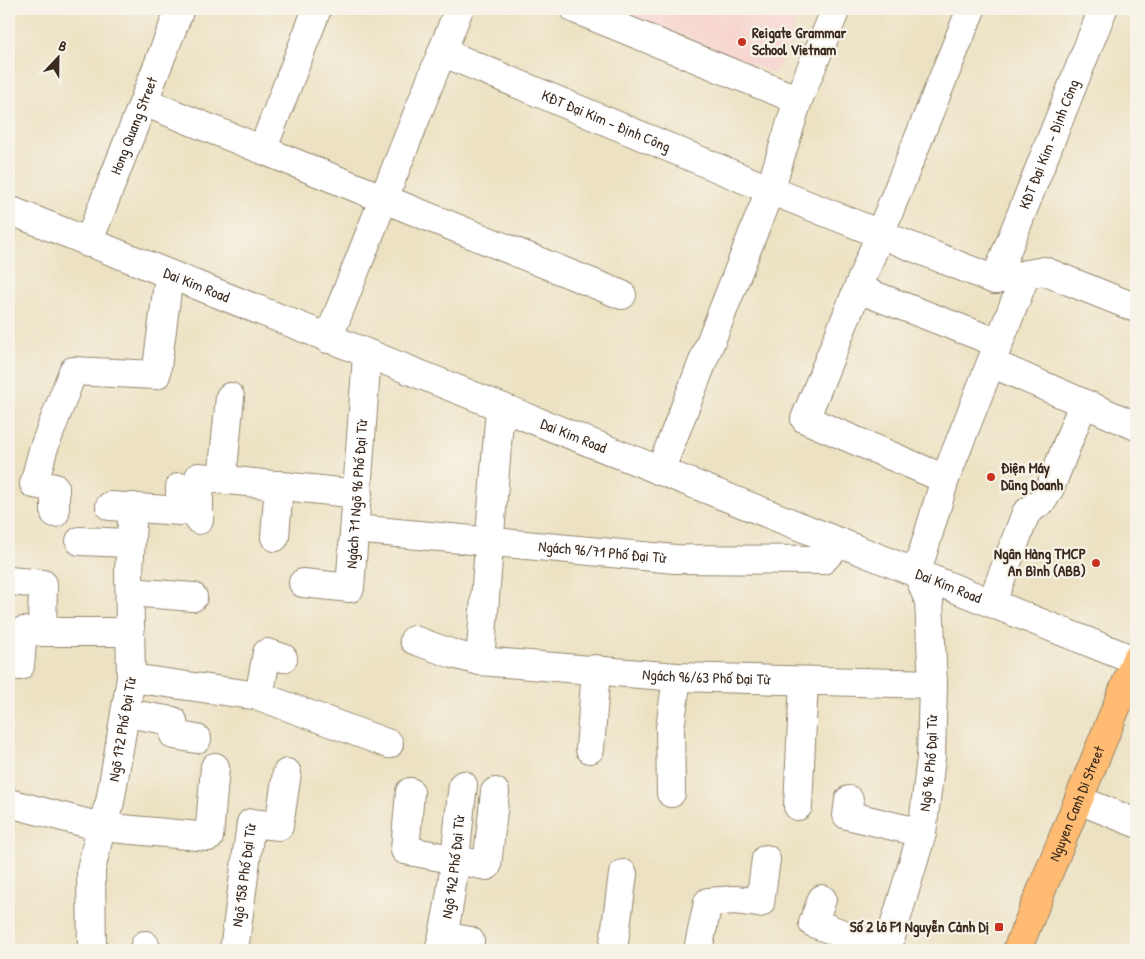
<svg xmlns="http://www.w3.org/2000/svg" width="1145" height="959" viewBox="0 0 1145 959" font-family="'Patrick Hand',sans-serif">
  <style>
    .built { fill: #f7d0cc }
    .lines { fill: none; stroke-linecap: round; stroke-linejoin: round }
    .minor-casing { stroke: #948670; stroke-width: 30 }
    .major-casing { stroke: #948670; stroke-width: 30 }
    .minor { stroke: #fff; stroke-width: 28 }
    .major { stroke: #febb71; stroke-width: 28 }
    .poi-dot { fill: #c8321e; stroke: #f7f3e8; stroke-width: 2 }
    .labels { text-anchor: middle; stroke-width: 4.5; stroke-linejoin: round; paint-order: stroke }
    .poi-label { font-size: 15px; font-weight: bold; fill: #3b2a1e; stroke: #f7f3e8; text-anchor: start }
    .street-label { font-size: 15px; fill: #3b2a1e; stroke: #f7f3e8 }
  </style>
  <rect width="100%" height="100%" fill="#f7f3e8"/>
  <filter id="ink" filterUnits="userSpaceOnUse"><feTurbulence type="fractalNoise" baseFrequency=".02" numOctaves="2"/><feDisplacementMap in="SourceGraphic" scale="10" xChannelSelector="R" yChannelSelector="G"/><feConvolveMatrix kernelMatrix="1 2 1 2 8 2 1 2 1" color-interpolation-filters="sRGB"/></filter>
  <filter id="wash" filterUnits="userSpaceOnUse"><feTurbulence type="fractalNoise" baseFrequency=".0096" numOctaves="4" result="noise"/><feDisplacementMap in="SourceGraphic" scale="20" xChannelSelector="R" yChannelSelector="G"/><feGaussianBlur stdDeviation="1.12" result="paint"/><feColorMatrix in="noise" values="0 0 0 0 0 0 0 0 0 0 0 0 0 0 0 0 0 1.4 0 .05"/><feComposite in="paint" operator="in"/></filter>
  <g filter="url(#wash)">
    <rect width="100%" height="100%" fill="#ece2c3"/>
    <!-- built -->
    <polygon class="built" points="617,9 801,9 775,74"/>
  </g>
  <g filter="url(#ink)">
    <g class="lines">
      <!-- minor casing -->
      <g class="minor-casing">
        <g id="minor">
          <polyline points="575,9 798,100"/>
          <path id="s1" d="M442 52 770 190 995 280 1044 271 1136 308"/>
          <polyline points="144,102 622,295"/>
          <polyline points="263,148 317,9"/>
          <path id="s2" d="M9 210 1136 661"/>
          <path id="s3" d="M88 243 180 9"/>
          <path id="s4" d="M995 280 1103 9"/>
          <polyline points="858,289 998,343"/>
          <polyline points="328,339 459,9"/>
          <polyline points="991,363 1136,426"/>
          <polyline points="660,471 770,190 798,100 836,9"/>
          <polyline points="222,479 230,397"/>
          <polyline points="945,479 805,419 971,9"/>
          <polyline points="110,506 180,511 180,487"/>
          <polyline points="55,513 55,488 34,484 43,450 73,371 156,375 169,276"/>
          <polyline points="199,520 199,477 358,494"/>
          <path id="s5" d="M355 529 675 559 823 560 840 542"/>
          <polyline points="275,537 279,485"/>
          <polyline points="80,541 130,543"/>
          <polyline points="9,581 43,584 42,632 130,632"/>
          <path id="s6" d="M303 583 350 588 367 355"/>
          <polyline points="130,592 193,597"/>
          <polyline points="992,602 1026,513 1043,500 1050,488 1083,404"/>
          <path id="s7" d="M414 640 453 654 480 661 677 677 933 684"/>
          <polyline points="480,661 500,408"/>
          <polyline points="20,666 23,631"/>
          <polyline points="131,678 259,696 389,744"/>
          <polyline points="259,696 267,653 283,658"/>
          <polyline points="125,713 173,721 174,735 197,739"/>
          <polyline points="590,749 596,669"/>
          <polyline points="410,792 405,850 487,866 495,792"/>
          <polyline points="671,793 670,728 677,677"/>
          <polyline points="849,800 847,815 922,833"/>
          <polyline points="1079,800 1136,823"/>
          <polyline points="9,803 101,827 209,837 215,767"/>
          <polyline points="798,806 804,681"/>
          <polyline points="822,899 813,923 887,950"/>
          <polyline points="443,936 470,941"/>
          <path id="s8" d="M92 950 91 870 101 827 110 802 131 678 129 570 133 507"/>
          <polyline points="145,950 145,945"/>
          <path id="s9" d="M234 950 251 823 279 826 287 773"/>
          <path id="s10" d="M439 950C454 897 456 840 463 785"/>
          <polyline points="613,950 623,874"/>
          <polyline points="698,950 708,902 735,900 760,903 766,859"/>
          <path id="s11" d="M887 950 922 833 931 758 933 684 929 601 917 572 945 479 1026 274"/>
        </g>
      </g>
      <!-- major casing -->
      <g class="major-casing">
        <g id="major">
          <path id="s12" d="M1017 950 1136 659"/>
        </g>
      </g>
      <!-- minor -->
      <use href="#minor" class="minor"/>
      <!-- major -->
      <use href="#major" class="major"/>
    </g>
  </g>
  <!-- markers -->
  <g class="poi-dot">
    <circle cx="742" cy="42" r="5"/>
    <circle cx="991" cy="477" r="5"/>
    <circle cx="1096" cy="563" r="5"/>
    <rect x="994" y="922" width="10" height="10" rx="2.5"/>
  </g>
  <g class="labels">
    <!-- poi labels -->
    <g class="poi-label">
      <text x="752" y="38">Reigate Grammar<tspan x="752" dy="17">School Vietnam</tspan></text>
      <text x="1001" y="473">Điện Máy<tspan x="1001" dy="17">Dũng Doanh</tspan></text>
      <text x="1086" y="559" text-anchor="end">Ngân Hàng TMCP<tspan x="1086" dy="17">An Bình (ABB)</tspan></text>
      <text x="989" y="932" text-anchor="end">Số 2 lô F1 Nguyễn Cảnh Dị</text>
    </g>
    <!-- street labels -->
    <g class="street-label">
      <text dy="5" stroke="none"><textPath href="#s1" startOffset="178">KĐT Đại Kim - Định Công</textPath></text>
      <text dy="5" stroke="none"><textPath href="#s3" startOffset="126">Hong Quang Street</textPath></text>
      <text dy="5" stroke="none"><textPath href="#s4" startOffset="146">KĐT Đại Kim - Định Công</textPath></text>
      <text dy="5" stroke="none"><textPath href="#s2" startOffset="202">Dai Kim Road</textPath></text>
      <text dy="5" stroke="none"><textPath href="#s2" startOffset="608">Dai Kim Road</textPath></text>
      <text dy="5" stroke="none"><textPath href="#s6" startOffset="141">Ngách 71 Ngõ 96 Phố Đại Từ</textPath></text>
      <text dy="5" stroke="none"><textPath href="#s5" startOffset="248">Ngách 96/71 Phố Đại Từ</textPath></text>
      <text dy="5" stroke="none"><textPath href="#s2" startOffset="1012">Dai Kim Road</textPath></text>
      <text dy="5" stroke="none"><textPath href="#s7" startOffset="296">Ngách 96/63 Phố Đại Từ</textPath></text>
      <text dy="5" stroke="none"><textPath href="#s8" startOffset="224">Ngõ 172 Phố Đại Từ</textPath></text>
      <text dy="5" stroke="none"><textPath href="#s11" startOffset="192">Ngõ 96 Phố Đại Từ</textPath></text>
      <text dy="5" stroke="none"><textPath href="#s12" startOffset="158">Nguyen Canh Di Street</textPath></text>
      <text dy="5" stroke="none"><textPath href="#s10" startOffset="84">Ngõ 142 Phố Đại Từ</textPath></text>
      <text dy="5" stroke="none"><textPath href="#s9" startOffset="75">Ngõ 158 Phố Đại Từ</textPath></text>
    </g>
  </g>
  <!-- margin -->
  <rect width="1145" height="959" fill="none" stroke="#f7f3e8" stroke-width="30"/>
  <!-- north arrow -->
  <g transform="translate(58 58) rotate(22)" stroke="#f7f3e8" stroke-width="4" paint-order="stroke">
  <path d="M0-4L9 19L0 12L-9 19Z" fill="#3b2a1e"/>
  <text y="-8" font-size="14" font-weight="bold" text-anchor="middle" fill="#3b2a1e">B</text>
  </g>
</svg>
